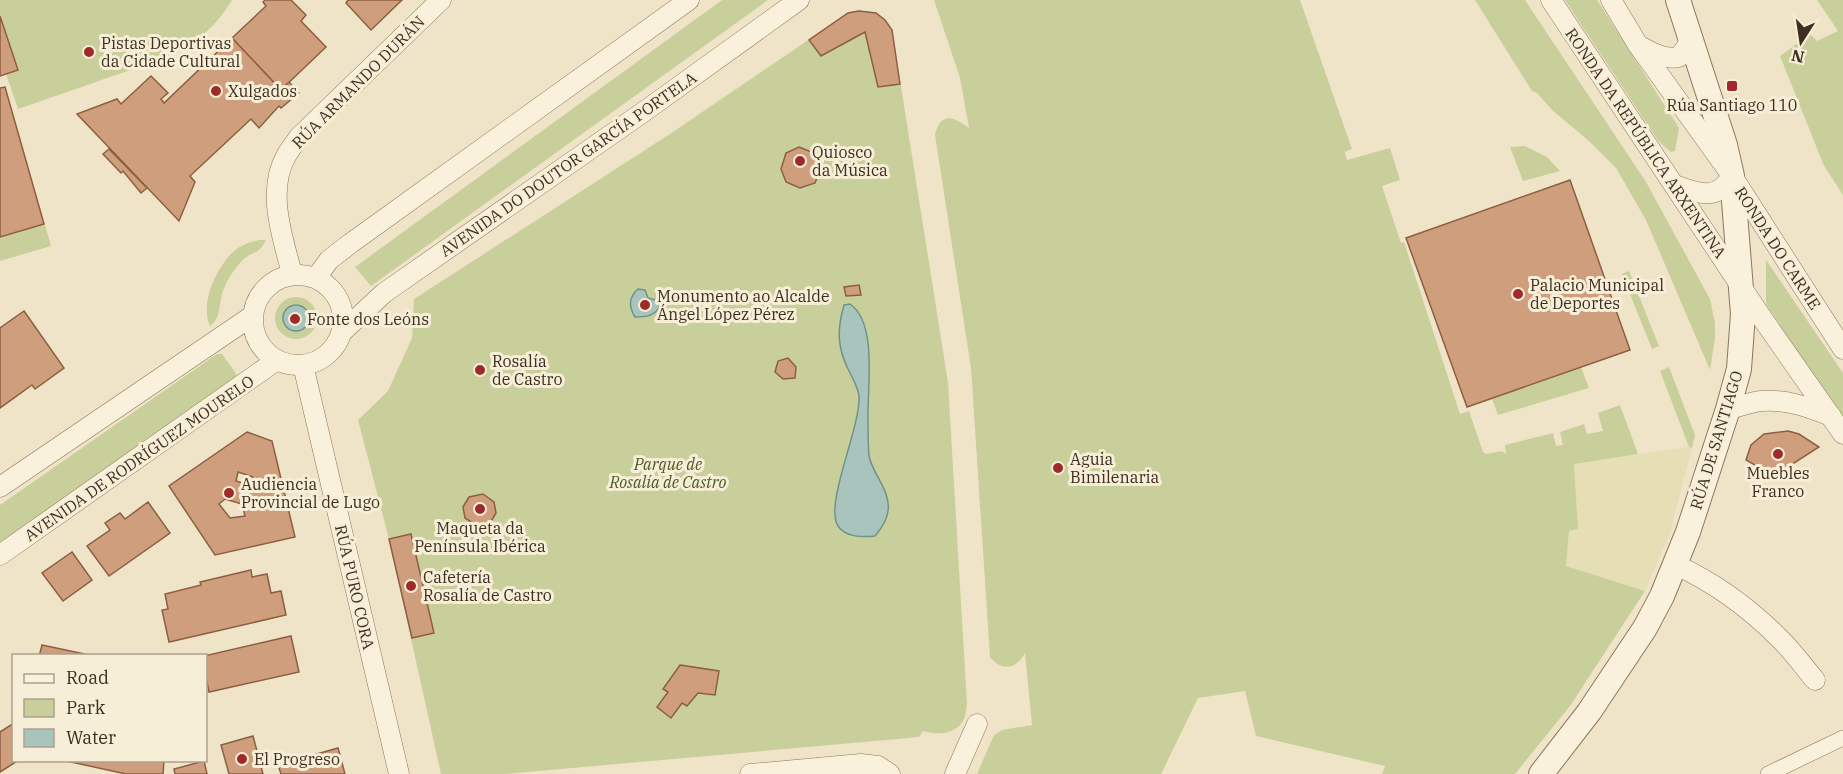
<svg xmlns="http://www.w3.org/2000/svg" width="1843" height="774" viewBox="0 0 1843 774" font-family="'IBM Plex Serif',serif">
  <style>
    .farmland { fill: #e6deb5 }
    .green { fill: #c9cf9b }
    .water { fill: #a9c4bc; stroke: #6f938a; stroke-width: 1.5 }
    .building { fill: #cf9f7d; stroke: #8d5f41; stroke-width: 1.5; fill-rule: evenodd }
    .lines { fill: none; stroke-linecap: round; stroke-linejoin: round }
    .pedestrian-casing { stroke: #8d765c; stroke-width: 16 }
    .minor-casing { stroke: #8d765c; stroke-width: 21 }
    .tertiary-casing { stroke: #8d765c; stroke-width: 26 }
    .pedestrian { stroke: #faf1dc; stroke-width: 15 }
    .minor { stroke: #faf1dc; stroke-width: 20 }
    .tertiary { stroke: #faf1dc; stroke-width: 24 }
    .poi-dot { fill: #9e2a2b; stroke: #f7eed8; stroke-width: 2 }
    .labels { text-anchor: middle; stroke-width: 6; stroke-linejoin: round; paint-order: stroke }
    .poi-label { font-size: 16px; fill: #3d2e20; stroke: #f7eed8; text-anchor: start }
    .street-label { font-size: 16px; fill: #3d2e20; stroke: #f7eed8 }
    .park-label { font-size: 16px; font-style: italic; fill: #4d5a26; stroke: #f7eed8 }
  </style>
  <rect width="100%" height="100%" fill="#f0e4c8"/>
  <!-- farmland -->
  <polygon class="farmland" points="1689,447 1692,448 1670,533 1645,591 1565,566 1569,531 1578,529 1574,463"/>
  <!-- green -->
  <g class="green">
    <path d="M0 0H232C202 50 162 59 110 77 80 88 49 98 18 109L6 74 0 76Z"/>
    <polygon points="722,0 768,0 371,286 355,267"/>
    <path d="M934 0H1300L1352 149 1345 152 1347 160 1390 148 1400 180 1382 186 1401 243 1404 242 1460 414 1469 411 1483 452 1486 454 1502 451 1506 454 1505 445 1553 433 1556 446 1563 445 1560 432 1584 424 1587 434 1603 431 1598 413 1620 405 1638 454 1574 464 1578 529 1569 531 1566 566 1645 591 1570 706 1515 774H1382L1385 766 1256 736 1245 691 1198 698 1161 774H977L994 735 1002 730 1032 725 1025 653C1017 668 1003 673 990 657L971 368 935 135C941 110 955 118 969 128L960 78Z"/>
    <polygon points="1475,0 1525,0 1646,182 1710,299 1715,323 1715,338 1710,370 1646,220 1616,168 1589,141 1552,110 1537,93 1532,91"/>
    <polygon points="1565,0 1597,0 1679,128 1675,151 1671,152 1659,142"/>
    <polygon points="1817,0 1843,0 1843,195 1824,166 1780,56 1810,34 1817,41 1838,31"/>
    <path d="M859 11C875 10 883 17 892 30L948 382 967 704C966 708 966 715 964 719 957 735 937 735 923 731L919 737 909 738 505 774H441L389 539 358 420 388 391 412 338 414 299 673 132 848 13Z"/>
    <polygon points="5,87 51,246 0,261 0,88"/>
    <polygon points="1525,146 1547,157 1560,171 1523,181 1510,147"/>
    <path d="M260 240H266C257 256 257 249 245 258 237 265 228 278 224 288 218 302 222 318 210 326 200 304 215 272 230 255 238 246 249 242 260 240Z"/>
    <polygon points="1766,260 1843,373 1843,420 1766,304"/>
    <polygon points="1629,271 1659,346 1652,349 1622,274"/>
    <circle cx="296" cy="318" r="21"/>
    <polygon points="217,354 222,354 237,375 233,379 0,543 0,505"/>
    <polygon points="1581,367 1589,388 1498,415 1492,399"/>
    <polygon points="1669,367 1695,435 1692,448 1689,447 1660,371"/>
  </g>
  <!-- water -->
  <g class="water">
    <path d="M638 289 645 290 648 298 659 301 660 303C658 316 646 317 635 317 628 306 629 297 638 289Z"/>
    <path d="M850 304C878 323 867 389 868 419 868 431 868 444 869 456 873 475 891 491 888 511 887 520 881 529 875 536 863 537 846 538 838 526 824 504 861 427 859 396 858 387 853 379 849 371 837 348 837 329 844 305Z"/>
    <circle cx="296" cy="318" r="13"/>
  </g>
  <!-- building -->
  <g class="building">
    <polygon points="265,0 291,0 306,15 301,21 326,47 281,90 232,38 266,6 263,2"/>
    <polygon points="348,0 402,0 371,30 346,3"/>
    <polygon points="859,11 876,13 885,20 892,30 900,84 878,87 865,32 821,56 809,40 848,13"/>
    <polygon points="0,16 18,70 0,76"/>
    <polygon points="232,38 281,90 289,82 299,93 281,108 279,106 259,128 251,119 190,176 195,182 179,221 77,114 117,99 121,104 151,76 168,93 161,99 164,103"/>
    <polygon points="5,87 44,224 0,237 0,88"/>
    <polygon points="799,147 814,153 821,168 815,183 800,188 786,182 781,169 786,153"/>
    <polygon points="109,149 147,188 141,193 123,171 121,173 103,154"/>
    <polygon points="1570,180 1630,350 1467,407 1406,238"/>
    <polygon points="859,285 861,295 846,296 844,287"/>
    <polygon points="24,311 64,368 35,389 32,385 0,408 0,328"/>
    <polygon points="788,358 796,367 795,378 783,379 775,372 778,361"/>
    <polygon points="1788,431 1799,434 1819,447 1774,476 1746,460 1751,445 1764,434"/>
    <path d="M247 432 272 441 295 537 215 555 169 486ZM238 472 253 477 250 485 236 481ZM225 499 242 504 245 516 230 518 219 504Z"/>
    <polygon points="483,494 494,502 496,513 490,523 476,525 465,518 463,507 469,497"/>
    <polygon points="148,502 170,533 109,576 87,546 110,530 105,523 120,513 125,519"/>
    <polygon points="411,534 434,633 412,638 389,539"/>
    <polygon points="72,552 92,580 63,601 42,573"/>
    <polygon points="251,570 252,577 267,574 271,593 281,591 286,615 169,642 162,610 168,609 165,594 201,585 200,582"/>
    <polygon points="291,636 299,672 209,692 206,677 204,656"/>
    <polygon points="42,645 94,656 38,656 40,653"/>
    <polygon points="680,665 719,671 715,695 698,693 687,706 682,703 671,718 657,707 668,692 663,689"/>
    <polygon points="14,723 14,760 19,760 0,772 0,732"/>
    <polygon points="253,736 263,774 229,774 221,745"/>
    <polygon points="338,748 345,774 281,774 278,765"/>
    <polygon points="62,760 164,760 163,774 126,774"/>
    <polygon points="204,761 207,774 175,774 174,769"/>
  </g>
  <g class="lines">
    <!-- pedestrian casing -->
    <g class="pedestrian-casing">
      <polyline id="pedestrian" points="1768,774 1843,738"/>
    </g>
    <!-- minor casing -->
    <g class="minor-casing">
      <g id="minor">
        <polyline points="1551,0 1762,318 1843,434"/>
        <polyline points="1611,0 1638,45 1732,176 1843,349"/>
        <path d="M1640 46C1653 53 1664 60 1679 57L1688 45 1689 34"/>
        <path d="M1675 185C1698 194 1718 201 1732 176"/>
        <path d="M292 274C283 238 266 192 286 156 290 149 295 143 299 137L441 0"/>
        <circle cx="298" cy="320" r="45"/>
        <polyline points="316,278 329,260 351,243 689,0"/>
        <polyline points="342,332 384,293 642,113 799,0"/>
        <polyline points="303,365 399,774"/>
        <path d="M1728 409C1739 407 1750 402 1761 401 1786 399 1808 407 1831 416"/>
        <polyline points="0,487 252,316"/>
        <polyline points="0,555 277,360"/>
        <path d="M1676 565C1715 583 1748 607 1778 637 1792 650 1803 666 1815 680"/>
        <polyline points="750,774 861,764 878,766 890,774"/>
        <polyline points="955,774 977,724"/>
      </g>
    </g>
    <!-- tertiary casing -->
    <g class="tertiary-casing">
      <polyline id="tertiary" points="1541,774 1589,712 1645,628 1662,596 1688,532 1728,409 1739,369 1743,314 1732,176 1725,145 1678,0"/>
    </g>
    <!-- pedestrian -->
    <use href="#pedestrian" class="pedestrian"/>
    <!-- minor -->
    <use href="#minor" class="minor"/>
    <!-- tertiary -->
    <use href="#tertiary" class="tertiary"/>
  </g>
  <!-- markers -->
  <g class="poi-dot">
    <circle cx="89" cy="52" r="6"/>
    <rect x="1726" y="80" width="12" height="12" rx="3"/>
    <circle cx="216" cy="91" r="6"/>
    <circle cx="800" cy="161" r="6"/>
    <circle cx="1518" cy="294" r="6"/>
    <circle cx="645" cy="305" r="6"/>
    <circle cx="295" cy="319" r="6"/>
    <circle cx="480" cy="370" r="6"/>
    <circle cx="1778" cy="454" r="6"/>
    <circle cx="1058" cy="468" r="6"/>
    <circle cx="229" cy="493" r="6"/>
    <circle cx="480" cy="509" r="6"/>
    <circle cx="411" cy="586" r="6"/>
    <circle cx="242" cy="759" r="6"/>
  </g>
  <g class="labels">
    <!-- poi labels -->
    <g class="poi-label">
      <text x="101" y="49">Pistas Deportivas<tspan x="101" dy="18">da Cidade Cultural</tspan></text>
      <text x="228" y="97">Xulgados</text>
      <text x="1732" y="111" text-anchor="middle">Rúa Santiago 110</text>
      <text x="812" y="158">Quiosco<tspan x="812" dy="18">da Música</tspan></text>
      <text x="1530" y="291">Palacio Municipal<tspan x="1530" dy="18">de Deportes</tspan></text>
      <text x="657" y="302">Monumento ao Alcalde<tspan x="657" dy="18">Ángel López Pérez</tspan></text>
      <text x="307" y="325">Fonte dos Leóns</text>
      <text x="492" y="367">Rosalía<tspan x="492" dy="18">de Castro</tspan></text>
      <text x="1070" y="465">Aguia<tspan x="1070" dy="18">Bimilenaria</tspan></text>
      <text x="1778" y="479" text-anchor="middle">Muebles<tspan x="1778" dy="18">Franco</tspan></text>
      <text x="241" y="490">Audiencia<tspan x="241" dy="18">Provincial de Lugo</tspan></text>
      <text x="480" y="534" text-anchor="middle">Maqueta da<tspan x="480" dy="18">Península Ibérica</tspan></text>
      <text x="423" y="583">Cafetería<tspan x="423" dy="18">Rosalía de Castro</tspan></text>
      <text x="254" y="765">El Progreso</text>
    </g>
    <!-- street labels -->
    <g class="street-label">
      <text transform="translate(358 82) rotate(-45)" y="6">RÚA ARMANDO DURÁN</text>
      <text transform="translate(1646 143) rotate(56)" y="6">RONDA DA REPÚBLICA ARXENTINA</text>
      <text transform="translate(568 164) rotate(-35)" y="6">AVENIDA DO DOUTOR GARCÍA PORTELA</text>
      <text transform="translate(1778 248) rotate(57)" y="6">RONDA DO CARME</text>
      <text transform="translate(1716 440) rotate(-73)" y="6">RÚA DE SANTIAGO</text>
      <text transform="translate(139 458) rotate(-35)" y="6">AVENIDA DE RODRÍGUEZ MOURELO</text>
      <text transform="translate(355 587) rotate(77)" y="6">RÚA PURO CORA</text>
    </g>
    <!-- park labels -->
    <g class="park-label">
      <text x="668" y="470">Parque de<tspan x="668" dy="18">Rosalía de Castro</tspan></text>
    </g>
  </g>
  <!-- legend -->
  <rect x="12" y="654" width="195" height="108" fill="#f7eed8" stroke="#ada18e" stroke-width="1.5"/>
  <rect x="24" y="674" width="30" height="9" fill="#faf1dc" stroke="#ada18e" stroke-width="1.5"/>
  <text x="66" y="684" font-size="18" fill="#3d2e20">Road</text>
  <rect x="24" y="699" width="30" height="18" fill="#c9cf9b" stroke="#ada18e" stroke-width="1.5"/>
  <text x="66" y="714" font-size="18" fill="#3d2e20">Park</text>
  <rect x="24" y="729" width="30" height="18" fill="#a9c4bc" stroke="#ada18e" stroke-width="1.5"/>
  <text x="66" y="744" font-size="18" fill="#3d2e20">Water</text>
  <!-- north arrow -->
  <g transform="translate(1801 42) rotate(192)" stroke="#f7eed8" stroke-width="4.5" paint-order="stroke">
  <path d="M0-4.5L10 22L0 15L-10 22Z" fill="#3d2e20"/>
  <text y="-9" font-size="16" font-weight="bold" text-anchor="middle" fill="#3d2e20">N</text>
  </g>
</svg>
